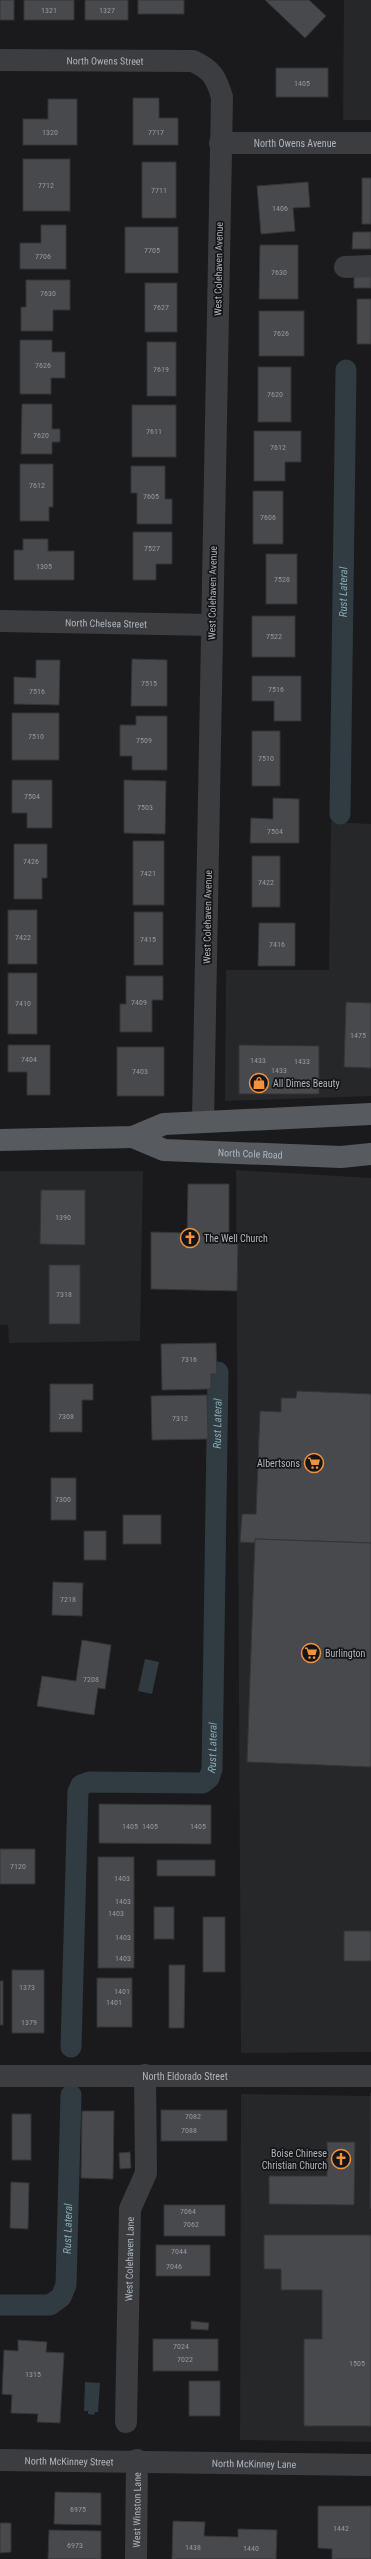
<svg xmlns="http://www.w3.org/2000/svg" width="371" height="2559" viewBox="0 0 371 2559" font-family="'Roboto Condensed',sans-serif">
  <style>
    .built { fill: #262729 }
    .water { fill: #303c41 }
    .lines { fill: none; stroke-linecap: round; stroke-linejoin: round }
    .canal { stroke: #303c41; stroke-width: 21 }
    .building { fill: #47494c; stroke: #343538 }
    .minor { stroke: #3b3d41; stroke-width: 22 }
    .major { stroke: #575b60; stroke-width: 22 }
    .labels { text-anchor: middle; stroke-width: 3.5; stroke-linejoin: round; paint-order: stroke }
    .number-label { font-size: 8px; fill: #9499a0 }
    .street-label { font-size: 10px; fill: #adb4bc; stroke: #151517 }
    .poi-label { font-size: 10px; fill: #adb4bc; stroke: #151517; text-anchor: start }
    .water-label { font-size: 11px; font-style: italic; fill: #85a8b5; stroke: #151517 }
  </style>
  <rect width="100%" height="100%" fill="#1a1a1c"/>
  <!-- built -->
  <g class="built">
    <polygon points="344,0 371,0 371,120 343,120"/>
    <polygon points="331,822 371,824 371,1096 225,1101 226,970 329,970"/>
    <polygon points="236,1170 371,1178 371,2052 241,2053"/>
    <polygon points="0,1171 143,1171 140,1341 9,1343 8,1325 0,1325"/>
    <polygon points="241,2094 371,2096 371,2442 240,2440"/>
  </g>
  <!-- water -->
  <g class="water">
    <polygon points="145,1659 159,1662 152,1694 138,1691"/>
    <polygon points="85,2382 100,2383 98,2412 95,2412 94,2415 88,2414 88,2411 84,2411"/>
  </g>
  <g class="lines">
    <!-- canal -->
    <g class="canal">
      <path id="s1" d="M340 814 346 370"/>
      <path id="s2" d="M71 2047 78 1792 81 1785 89 1782 203 1783 209 1778 212 1769 218 1372"/>
      <path id="s3" d="M0 2305H50L61 2297 66 2285 71 2095"/>
    </g>
  </g>
  <!-- building -->
  <g class="building">
    <rect x="0" y="0" width="14" height="20"/>
    <rect x="24" y="0" width="50" height="20"/>
    <rect x="85" y="0" width="43" height="20"/>
    <rect x="138" y="0" width="46" height="14"/>
    <polygon points="265,0 309,0 326,16 305,38"/>
    <rect x="276" y="68" width="52" height="29"/>
    <polygon points="133,98 159,98 159,118 178,118 178,145 133,145"/>
    <polygon points="48,99 77,99 77,145 23,145 23,119 48,119"/>
    <rect x="23" y="159" width="47" height="52"/>
    <rect x="142" y="162" width="34" height="56"/>
    <rect x="362" y="178" width="9" height="46"/>
    <polygon points="308,182 310,207 293,208 295,231 261,234 257,186"/>
    <polygon points="41,225 66,225 66,269 20,269 20,243 41,243"/>
    <rect x="125" y="227" width="53" height="46"/>
    <polygon points="353,232 371,232 371,249 352,249"/>
    <polygon points="260,245 298,245 298,299 259,299"/>
    <rect x="354" y="272" width="17" height="16"/>
    <polygon points="26,280 70,280 70,310 53,310 53,331 21,331 21,307 26,307"/>
    <rect x="145" y="283" width="32" height="49"/>
    <rect x="357" y="299" width="14" height="45"/>
    <rect x="259" y="311" width="45" height="45"/>
    <polygon points="20,340 52,340 52,352 65,352 65,378 51,378 51,394 20,394"/>
    <rect x="147" y="342" width="29" height="54"/>
    <rect x="258" y="367" width="33" height="55"/>
    <polygon points="22,404 52,404 52,429 60,429 60,442 52,442 52,454 21,454"/>
    <rect x="132" y="405" width="44" height="52"/>
    <polygon points="254,431 301,431 301,462 285,462 285,481 254,481"/>
    <polygon points="20,464 53,464 53,507 49,507 49,521 20,521"/>
    <polygon points="131,466 165,466 165,499 172,499 172,524 137,524 137,493 131,493"/>
    <rect x="253" y="491" width="30" height="53"/>
    <polygon points="133,532 172,532 172,564 156,564 156,580 133,580"/>
    <polygon points="23,539 48,539 48,551 74,551 74,580 14,580 14,550 23,550"/>
    <rect x="266" y="554" width="31" height="50"/>
    <rect x="252" y="616" width="43" height="41"/>
    <polygon points="132,659 167,660 167,706 131,706"/>
    <polygon points="36,660 60,660 59,705 14,704 14,677 36,678"/>
    <polygon points="252,676 301,676 301,721 274,721 274,701 252,701"/>
    <rect x="12" y="713" width="47" height="47"/>
    <polygon points="136,716 167,716 167,770 132,770 132,756 120,756 120,725 136,725"/>
    <rect x="252" y="731" width="28" height="55"/>
    <polygon points="12,780 52,780 52,828 27,828 27,813 12,813"/>
    <polygon points="124,780 166,781 165,834 124,833"/>
    <polygon points="273,798 299,799 299,843 250,843 251,818 273,819"/>
    <rect x="133" y="841" width="31" height="64"/>
    <polygon points="14,844 47,844 47,878 42,878 42,899 14,899"/>
    <rect x="252" y="856" width="28" height="51"/>
    <rect x="8" y="910" width="29" height="54"/>
    <rect x="134" y="912" width="29" height="53"/>
    <polygon points="259,923 295,923 295,966 258,966"/>
    <rect x="8" y="973" width="29" height="61"/>
    <polygon points="126,976 163,976 163,1000 152,1000 152,1032 120,1032 120,1004 126,1004"/>
    <polygon points="346,1002 371,1003 371,1068 344,1067"/>
    <polygon points="8,1045 50,1045 50,1095 27,1095 27,1072 8,1072"/>
    <polygon points="239,1045 319,1046 319,1094 239,1094"/>
    <rect x="117" y="1047" width="47" height="49"/>
    <polygon points="188,1184 229,1184 229,1244 238,1244 237,1291 151,1289 151,1232 187,1233"/>
    <polygon points="41,1190 85,1190 85,1245 40,1244"/>
    <rect x="49" y="1265" width="31" height="59"/>
    <polygon points="216,1343 217,1374 211,1374 211,1389 162,1390 161,1344"/>
    <polygon points="50,1384 93,1384 93,1400 82,1400 82,1432 50,1432"/>
    <polygon points="297,1391 371,1394 371,1543 255,1539 255,1543 240,1542 242,1514 256,1514 260,1411 281,1412 281,1398 296,1398"/>
    <polygon points="207,1395 208,1439 152,1440 151,1396"/>
    <rect x="51" y="1478" width="25" height="42"/>
    <rect x="123" y="1515" width="38" height="29"/>
    <rect x="84" y="1531" width="22" height="29"/>
    <polygon points="255,1539 371,1543 371,1767 247,1762"/>
    <polygon points="53,1582 83,1583 82,1616 52,1615"/>
    <polygon points="82,1640 111,1645 105,1689 98,1688 94,1715 37,1706 42,1676 76,1681"/>
    <polygon points="99,1804 211,1805 211,1844 99,1843"/>
    <rect x="0" y="1849" width="35" height="35"/>
    <rect x="98" y="1857" width="36" height="111"/>
    <rect x="157" y="1860" width="58" height="16"/>
    <rect x="154" y="1907" width="20" height="32"/>
    <rect x="203" y="1917" width="22" height="55"/>
    <rect x="344" y="1931" width="27" height="30"/>
    <polygon points="169,1965 185,1965 184,2028 169,2028"/>
    <rect x="12" y="1970" width="32" height="63"/>
    <rect x="97" y="1978" width="35" height="49"/>
    <rect x="0" y="1981" width="3" height="44"/>
    <polygon points="371,2093 371,2208 370,2208"/>
    <rect x="161" y="2110" width="66" height="31"/>
    <polygon points="82,2111 114,2111 113,2179 81,2178"/>
    <rect x="12" y="2114" width="19" height="46"/>
    <polygon points="327,2142 355,2142 354,2205 269,2204 269,2176 327,2176"/>
    <polygon points="130,2152 131,2168 120,2169 119,2153"/>
    <polygon points="11,2182 29,2183 28,2229 10,2228"/>
    <rect x="164" y="2205" width="61" height="31"/>
    <polygon points="264,2235 371,2235 371,2426 304,2426 304,2339 322,2339 322,2290 281,2290 281,2269 264,2269"/>
    <rect x="156" y="2245" width="54" height="31"/>
    <polygon points="191,2321 209,2323 208,2330 191,2329"/>
    <rect x="153" y="2339" width="65" height="32"/>
    <polygon points="18,2340 47,2342 46,2352 64,2353 60,2423 37,2422 38,2414 11,2413 12,2395 2,2394 4,2350 18,2351"/>
    <rect x="189" y="2381" width="31" height="35"/>
    <polygon points="55,2492 101,2493 101,2525 54,2524"/>
    <polygon points="318,2506 371,2506 371,2559 332,2559 332,2549 318,2548"/>
    <polygon points="173,2521 205,2522 204,2536 238,2537 238,2529 277,2530 276,2559 172,2559"/>
    <polygon points="0,2523 11,2523 11,2552 0,2553"/>
    <polygon points="49,2530 101,2531 101,2559 48,2559"/>
  </g>
  <g class="lines">
    <!-- minor -->
    <g class="minor">
      <path id="s4" d="M0 60 193 61C212 70 216 77 222 97L203 1121"/>
      <path id="s5" d="M220 143H371"/>
      <polyline points="345,267 371,266"/>
      <path id="s6" d="M0 621 212 625"/>
      <path id="s7" d="M0 2076H371"/>
      <path id="s8" d="M126 2422 130 2209 146 2173 145 2075"/>
      <path id="s9" d="M0 2460 371 2465"/>
      <path id="s10" d="M136 2559 137 2460"/>
    </g>
    <!-- major -->
    <g class="major">
      <path id="s11" d="M133 1137 164 1150 341 1157 371 1154"/>
      <polyline points="0,1140 133,1137 164,1124 371,1114"/>
    </g>
  </g>
  <!-- icons -->
  <defs>
    <g id="shop-ring" transform="scale(1)"><circle r="9.5" fill="#151517" stroke="#f0923e" stroke-width="1.5"/><path d="M-5-2.5h2.3a2.7 3.5 0 0 1 5.4 0H5L5.5 6h-11ZM-1.5-2.5h3a1.5 2.3 0 0 0-3 0Z" fill="#f0923e"/></g>
    <g id="church-ring" transform="scale(1)"><circle r="9.5" fill="#151517" stroke="#f0923e" stroke-width="1.5"/><path d="M-1.2-6h2.4v3.5h3.3v2.4h-3.3V6h-2.4V-.1h-3.3v-2.4h3.3Z" fill="#f0923e"/></g>
    <g id="supermarket-ring" transform="scale(1)"><circle r="9.5" fill="#151517" stroke="#f0923e" stroke-width="1.5"/><path d="M-6-5.5h2.5l.6 2H6L4.5 2H-2.5L-4.4-4H-6ZM-1.5 3.2a1.3 1.3 0 1 0 .1 0ZM3 3.2a1.3 1.3 0 1 0 .1 0Z" fill="#f0923e"/></g>
  </defs>
  <g fill-rule="evenodd">
    <use href="#shop-ring" x="259" y="1083"/>
    <use href="#church-ring" x="190" y="1238"/>
    <use href="#supermarket-ring" x="314" y="1463"/>
    <use href="#supermarket-ring" x="311" y="1653"/>
    <use href="#church-ring" x="341" y="2159"/>
  </g>
  <g class="labels">
    <!-- number labels -->
    <g class="number-label">
      <text x="49" y="13">1321</text>
      <text x="107" y="13">1327</text>
      <text x="302" y="86">1405</text>
      <text x="50" y="135">1320</text>
      <text x="156" y="135">7717</text>
      <text x="46" y="188">7712</text>
      <text x="159" y="193">7711</text>
      <text x="280" y="211">1406</text>
      <text x="152" y="253">7705</text>
      <text x="43" y="259">7706</text>
      <text x="279" y="275">7630</text>
      <text x="48" y="296">7630</text>
      <text x="161" y="310">7627</text>
      <text x="281" y="336">7626</text>
      <text x="43" y="368">7626</text>
      <text x="161" y="372">7619</text>
      <text x="275" y="397">7620</text>
      <text x="154" y="434">7611</text>
      <text x="41" y="438">7620</text>
      <text x="278" y="450">7612</text>
      <text x="37" y="488">7612</text>
      <text x="151" y="499">7605</text>
      <text x="268" y="520">7606</text>
      <text x="152" y="551">7527</text>
      <text x="44" y="569">1305</text>
      <text x="282" y="582">7528</text>
      <text x="274" y="639">7522</text>
      <text x="149" y="686">7515</text>
      <text x="276" y="692">7516</text>
      <text x="37" y="694">7516</text>
      <text x="36" y="739">7510</text>
      <text x="144" y="743">7509</text>
      <text x="266" y="761">7510</text>
      <text x="32" y="799">7504</text>
      <text x="145" y="810">7503</text>
      <text x="275" y="834">7504</text>
      <text x="31" y="864">7426</text>
      <text x="148" y="876">7421</text>
      <text x="266" y="885">7422</text>
      <text x="23" y="940">7422</text>
      <text x="148" y="942">7415</text>
      <text x="277" y="947">7416</text>
      <text x="139" y="1005">7409</text>
      <text x="23" y="1006">7410</text>
      <text x="358" y="1038">1475</text>
      <text x="29" y="1062">7404</text>
      <text x="258" y="1063">1433</text>
      <text x="302" y="1064">1433</text>
      <text x="279" y="1073">1433</text>
      <text x="140" y="1074">7403</text>
      <text x="63" y="1220">1390</text>
      <text x="64" y="1297">7318</text>
      <text x="189" y="1362">7316</text>
      <text x="66" y="1419">7308</text>
      <text x="180" y="1421">7312</text>
      <text x="63" y="1502">7300</text>
      <text x="68" y="1602">7218</text>
      <text x="91" y="1682">7208</text>
      <text x="130" y="1829">1405</text>
      <text x="150" y="1829">1405</text>
      <text x="198" y="1829">1405</text>
      <text x="18" y="1869">7120</text>
      <text x="122" y="1881">1403</text>
      <text x="123" y="1904">1403</text>
      <text x="116" y="1916">1403</text>
      <text x="123" y="1940">1403</text>
      <text x="123" y="1961">1403</text>
      <text x="27" y="1990">1373</text>
      <text x="122" y="1994">1401</text>
      <text x="114" y="2005">1401</text>
      <text x="29" y="2025">1379</text>
      <text x="193" y="2119">7082</text>
      <text x="189" y="2133">7088</text>
      <text x="188" y="2214">7064</text>
      <text x="191" y="2227">7062</text>
      <text x="179" y="2254">7044</text>
      <text x="174" y="2269">7046</text>
      <text x="181" y="2349">7024</text>
      <text x="185" y="2362">7022</text>
      <text x="357" y="2366">1505</text>
      <text x="33" y="2377">1315</text>
      <text x="78" y="2512">6975</text>
      <text x="341" y="2531">1442</text>
      <text x="75" y="2548">6973</text>
      <text x="193" y="2550">1438</text>
      <text x="251" y="2551">1440</text>
    </g>
    <!-- street labels -->
    <g class="street-label">
      <text dy="4" stroke="none"><textPath href="#s4" startOffset="105">North Owens Street</textPath></text>
      <text dy="4" stroke="none"><textPath href="#s5" startOffset="75">North Owens Avenue</textPath></text>
      <text transform="translate(218 269) rotate(-89)" y="4">West Colehaven Avenue</text>
      <text transform="translate(212 593) rotate(-89)" y="4">West Colehaven Avenue</text>
      <text dy="4" stroke="none"><textPath href="#s6" startOffset="106">North Chelsea Street</textPath></text>
      <text transform="translate(207 917) rotate(-89)" y="4">West Colehaven Avenue</text>
      <text dy="4" stroke="none"><textPath href="#s11" startOffset="120">North Cole Road</textPath></text>
      <text dy="4" stroke="none"><textPath href="#s7" startOffset="185">North Eldorado Street</textPath></text>
      <text dy="4" stroke="none"><textPath href="#s8" startOffset="163">West Colehaven Lane</textPath></text>
      <text dy="4" stroke="none"><textPath href="#s9" startOffset="69">North McKinney Street</textPath></text>
      <text dy="4" stroke="none"><textPath href="#s9" startOffset="254">North McKinney Lane</textPath></text>
      <text dy="4" stroke="none"><textPath href="#s10" startOffset="49">West Winston Lane</textPath></text>
    </g>
    <!-- poi labels -->
    <g class="poi-label">
      <text x="273" y="1087">All Dimes Beauty</text>
      <text x="204" y="1242">The Well Church</text>
      <text x="300" y="1467" text-anchor="end">Albertsons</text>
      <text x="325" y="1657">Burlington</text>
      <text x="327" y="2157" text-anchor="end">Boise Chinese<tspan x="327" dy="12">Christian Church</tspan></text>
    </g>
    <!-- water labels -->
    <g class="water-label">
      <text dy="4" stroke="none"><textPath href="#s1" startOffset="222">Rust Lateral</textPath></text>
      <text dy="4" stroke="none"><textPath href="#s2" startOffset="748">Rust Lateral</textPath></text>
      <text dy="4" stroke="none"><textPath href="#s2" startOffset="424">Rust Lateral</textPath></text>
      <text dy="4" stroke="none"><textPath href="#s3" startOffset="133">Rust Lateral</textPath></text>
    </g>
  </g>
</svg>
